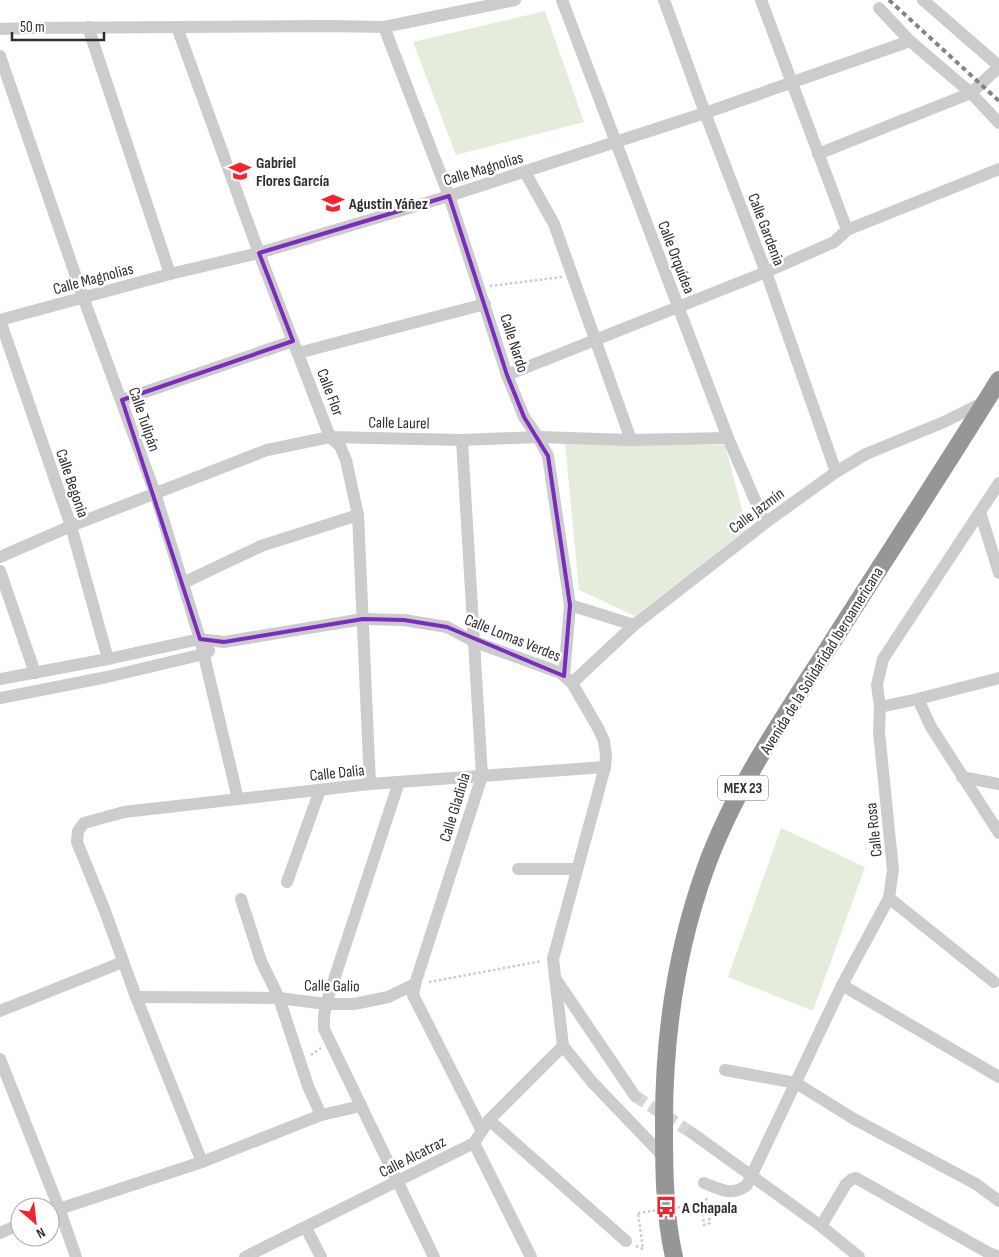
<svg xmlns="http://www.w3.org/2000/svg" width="999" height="1257" viewBox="0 0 999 1257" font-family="'Sofia Sans Condensed',sans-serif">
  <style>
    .green { fill: #e4eddc }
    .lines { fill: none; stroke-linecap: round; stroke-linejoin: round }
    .minor-tunnel { stroke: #d5d5d5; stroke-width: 12; stroke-dasharray: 12 6; stroke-linecap: butt }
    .path { stroke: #ccc; stroke-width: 2.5; stroke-dasharray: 2.5 2.5; stroke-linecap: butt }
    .minor { stroke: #ccc; stroke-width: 12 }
    .highway { stroke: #969696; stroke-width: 18 }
    .rail { stroke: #848484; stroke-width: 4; stroke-dasharray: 5 4; stroke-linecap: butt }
    .path-bridge { stroke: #ccc; stroke-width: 2.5; stroke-dasharray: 2.5 2.5; stroke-linecap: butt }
    .marked { fill: none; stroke: #7b2cbf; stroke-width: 4; stroke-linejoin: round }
    .labels { text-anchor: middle; stroke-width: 5; stroke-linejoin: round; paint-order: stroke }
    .shield { fill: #fff; stroke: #6d6d6d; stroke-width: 1 }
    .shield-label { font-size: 15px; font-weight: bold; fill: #2f2f2f }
    .poi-label { font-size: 16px; font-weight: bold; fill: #2f2f2f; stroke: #fff; text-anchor: start }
    .street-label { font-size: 16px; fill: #2f2f2f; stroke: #fff }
  </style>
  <rect width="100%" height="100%" fill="#fff"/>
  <!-- green -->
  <g class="green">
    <polygon points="545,11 584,122 456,155 413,42"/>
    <polygon points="565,443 725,445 747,529 635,616 579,590"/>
    <polygon points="781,828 865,867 813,1011 728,977"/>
  </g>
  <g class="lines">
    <!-- minor-tunnel -->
    <polyline class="minor-tunnel" points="635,1096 692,1133"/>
    <!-- path -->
    <g class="path">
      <polyline points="490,286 562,277"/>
      <polyline points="429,982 542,961"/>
      <polyline points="311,1055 321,1048"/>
      <polyline points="702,1204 704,1225 710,1223 706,1197"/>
      <polyline points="636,1246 643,1249 638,1213"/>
    </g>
    <!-- minor -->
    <g class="minor">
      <polyline points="562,0 728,438 765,523"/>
      <polyline points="664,0 705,113 766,272 836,472"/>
      <polyline points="761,0 847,230"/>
      <polyline points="923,0 999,66"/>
      <polyline points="879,8 910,41 971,93 999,123"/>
      <polyline points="88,27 170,274"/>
      <polyline points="177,27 259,253 330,437 340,446 346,460 358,515 370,784"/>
      <polyline points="384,27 449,196 507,375 524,417 538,437 548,456 570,605 564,676"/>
      <polyline points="0,29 30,28 329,26 384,27 515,0"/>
      <polyline points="0,56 83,297 155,493 200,639 238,799"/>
      <polyline points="818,154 971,93 999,67"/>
      <polyline points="525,172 554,224 631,440"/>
      <polyline points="0,320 170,274 259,253 449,196 705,113 910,41"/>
      <polyline points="0,320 71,526 108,659"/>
      <polyline points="298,353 485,304"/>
      <polyline points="507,375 766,272 834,242 847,230 999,169"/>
      <polyline points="122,400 293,341"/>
      <polyline points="462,440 482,776 415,984 413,995 482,1131"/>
      <polyline points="980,512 999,573"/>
      <polyline points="0,557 71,526 267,450 330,437 462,440 538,437 631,440 728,438"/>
      <polyline points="0,571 35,673"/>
      <polyline points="183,583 261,546 358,515"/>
      <polyline points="570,605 634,625"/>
      <polyline points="0,679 108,659 200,639 224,642 363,619 404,620 447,627 475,642 561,673 572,683 598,728 604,741 606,755 605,767 553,959 563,1046 592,1082 664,1157"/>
      <polyline points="572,683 634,625 765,523 836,472 866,454 944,422 986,401"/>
      <polyline points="0,698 107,677 204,654 209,651"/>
      <polyline points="918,699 931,727 999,833"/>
      <polyline points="880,707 918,699 999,678"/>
      <polyline points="962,777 999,784"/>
      <polyline points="399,782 326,1004 324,1016 324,1029 434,1257"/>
      <polyline points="518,869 577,869"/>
      <polyline points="287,882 320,790"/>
      <polyline points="889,898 994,982"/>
      <polyline points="241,899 261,961 279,998 308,1086 321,1115"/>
      <polyline points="555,978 635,1096"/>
      <polyline points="842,985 999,1077"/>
      <polyline points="136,997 279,998 326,1004 354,1004 388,997 415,984"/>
      <polyline points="0,1011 123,962"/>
      <polyline points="0,1059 59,1208 76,1257"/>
      <polyline points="725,1070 796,1083 854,1119 976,1184 999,1201"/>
      <polyline points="489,1120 626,1241"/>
      <polyline points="692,1133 821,1226 859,1257"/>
      <polyline points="474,1143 531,1257"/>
      <polyline points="202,1162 136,997 105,911 77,842 78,831 84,823 124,812 370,784 605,767"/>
      <path d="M704 1183C720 1189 732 1197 747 1185L842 985 889 898 893 870 879 732 880 707 877 685 883 659 999 483"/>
      <polyline points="50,1212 202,1162 321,1115 361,1106"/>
      <polyline points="821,1226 846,1184 852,1179 856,1178 987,1252 999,1257"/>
      <polyline points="306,1228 321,1257"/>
      <polyline points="0,1233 20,1224"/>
      <polyline points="245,1257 474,1143 489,1120 563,1046"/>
    </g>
    <!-- highway -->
    <path class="highway" d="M674 1257C664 1213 664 1167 664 1122 664 1036 676 951 705 870 733 791 782 720 827 650 884 560 943 471 999 380"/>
    <!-- rail -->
    <polyline class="rail" points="889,0 999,101"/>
    <!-- path-bridge -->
    <polyline class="path-bridge" points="638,1213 702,1204"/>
  </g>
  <!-- marked area -->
  <path class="marked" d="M449 196 507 375 524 417 548 456 570 605 564 676 447 627 404 620 363 619 224 642 200 639 122 400 293 341 259 253Z"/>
  <!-- icons -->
  <defs>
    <g id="school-bare" transform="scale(1.725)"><path d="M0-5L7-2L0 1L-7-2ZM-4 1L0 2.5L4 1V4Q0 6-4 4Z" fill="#f3242b" stroke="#fff" stroke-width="2.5" paint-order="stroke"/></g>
    <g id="bus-bare" transform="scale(1.725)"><path d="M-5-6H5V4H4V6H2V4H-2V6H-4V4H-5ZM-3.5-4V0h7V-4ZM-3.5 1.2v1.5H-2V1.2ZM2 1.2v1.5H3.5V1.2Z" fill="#f3242b" stroke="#fff" stroke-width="2.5" paint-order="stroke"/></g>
  </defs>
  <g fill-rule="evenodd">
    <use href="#school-bare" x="240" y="171"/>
    <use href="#school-bare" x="333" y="203"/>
    <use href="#bus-bare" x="666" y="1207"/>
  </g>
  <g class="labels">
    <!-- shield labels -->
    <rect class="shield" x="718" y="775.5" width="50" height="25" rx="4"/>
    <g class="shield-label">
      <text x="743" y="793">MEX 23</text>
    </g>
    <!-- poi labels -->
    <g class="poi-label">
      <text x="256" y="168">Gabriel<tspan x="256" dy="18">Flores García</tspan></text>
      <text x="349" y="209">Agustin Yáñez</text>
      <text x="682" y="1213">A Chapala</text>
    </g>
    <!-- street labels -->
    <g class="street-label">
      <text transform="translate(483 168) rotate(-17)" y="6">Calle Magnolias</text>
      <text transform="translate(767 229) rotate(69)" y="6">Calle Gardenia</text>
      <text transform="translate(677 257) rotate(69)" y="6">Calle Orquídea</text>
      <text transform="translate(93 278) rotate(-15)" y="6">Calle Magnolias</text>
      <text transform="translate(515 343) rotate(72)" y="6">Calle Nardo</text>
      <text transform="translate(331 392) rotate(69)" y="6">Calle Flor</text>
      <text transform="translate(145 419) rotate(71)" y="6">Calle Tulipán</text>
      <text transform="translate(399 422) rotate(1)" y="6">Calle Laurel</text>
      <text transform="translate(73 483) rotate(71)" y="6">Calle Begonia</text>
      <text transform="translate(756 510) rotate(-37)" y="6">Calle Jazmín</text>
      <text transform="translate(513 637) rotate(22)" y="6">Calle Lomas Verdes</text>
      <text transform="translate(821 660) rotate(-58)" y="6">Avenida de la Solidaridad Iberoamericana</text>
      <text transform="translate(337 772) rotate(-6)" y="6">Calle Dalia</text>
      <text transform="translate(454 807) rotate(-73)" y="6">Calle Gladiola</text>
      <text transform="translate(873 830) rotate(-96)" y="6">Calle Rosa</text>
      <text transform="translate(332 985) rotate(1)" y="6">Calle Galio</text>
      <text transform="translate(412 1156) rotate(-27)" y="6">Calle Alcatraz</text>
    </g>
  </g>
  <!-- north arrow -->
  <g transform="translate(35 1222) rotate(152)"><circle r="24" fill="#ffffff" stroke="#acacac"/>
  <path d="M0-4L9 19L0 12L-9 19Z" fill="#f3242b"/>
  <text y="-8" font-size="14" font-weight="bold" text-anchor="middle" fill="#2f2f2f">N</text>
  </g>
  <!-- scale -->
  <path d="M12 32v8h92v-8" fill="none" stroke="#2f2f2f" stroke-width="2.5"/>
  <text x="20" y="32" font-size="15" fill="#2f2f2f" stroke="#ffffff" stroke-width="4" paint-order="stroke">50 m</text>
</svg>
